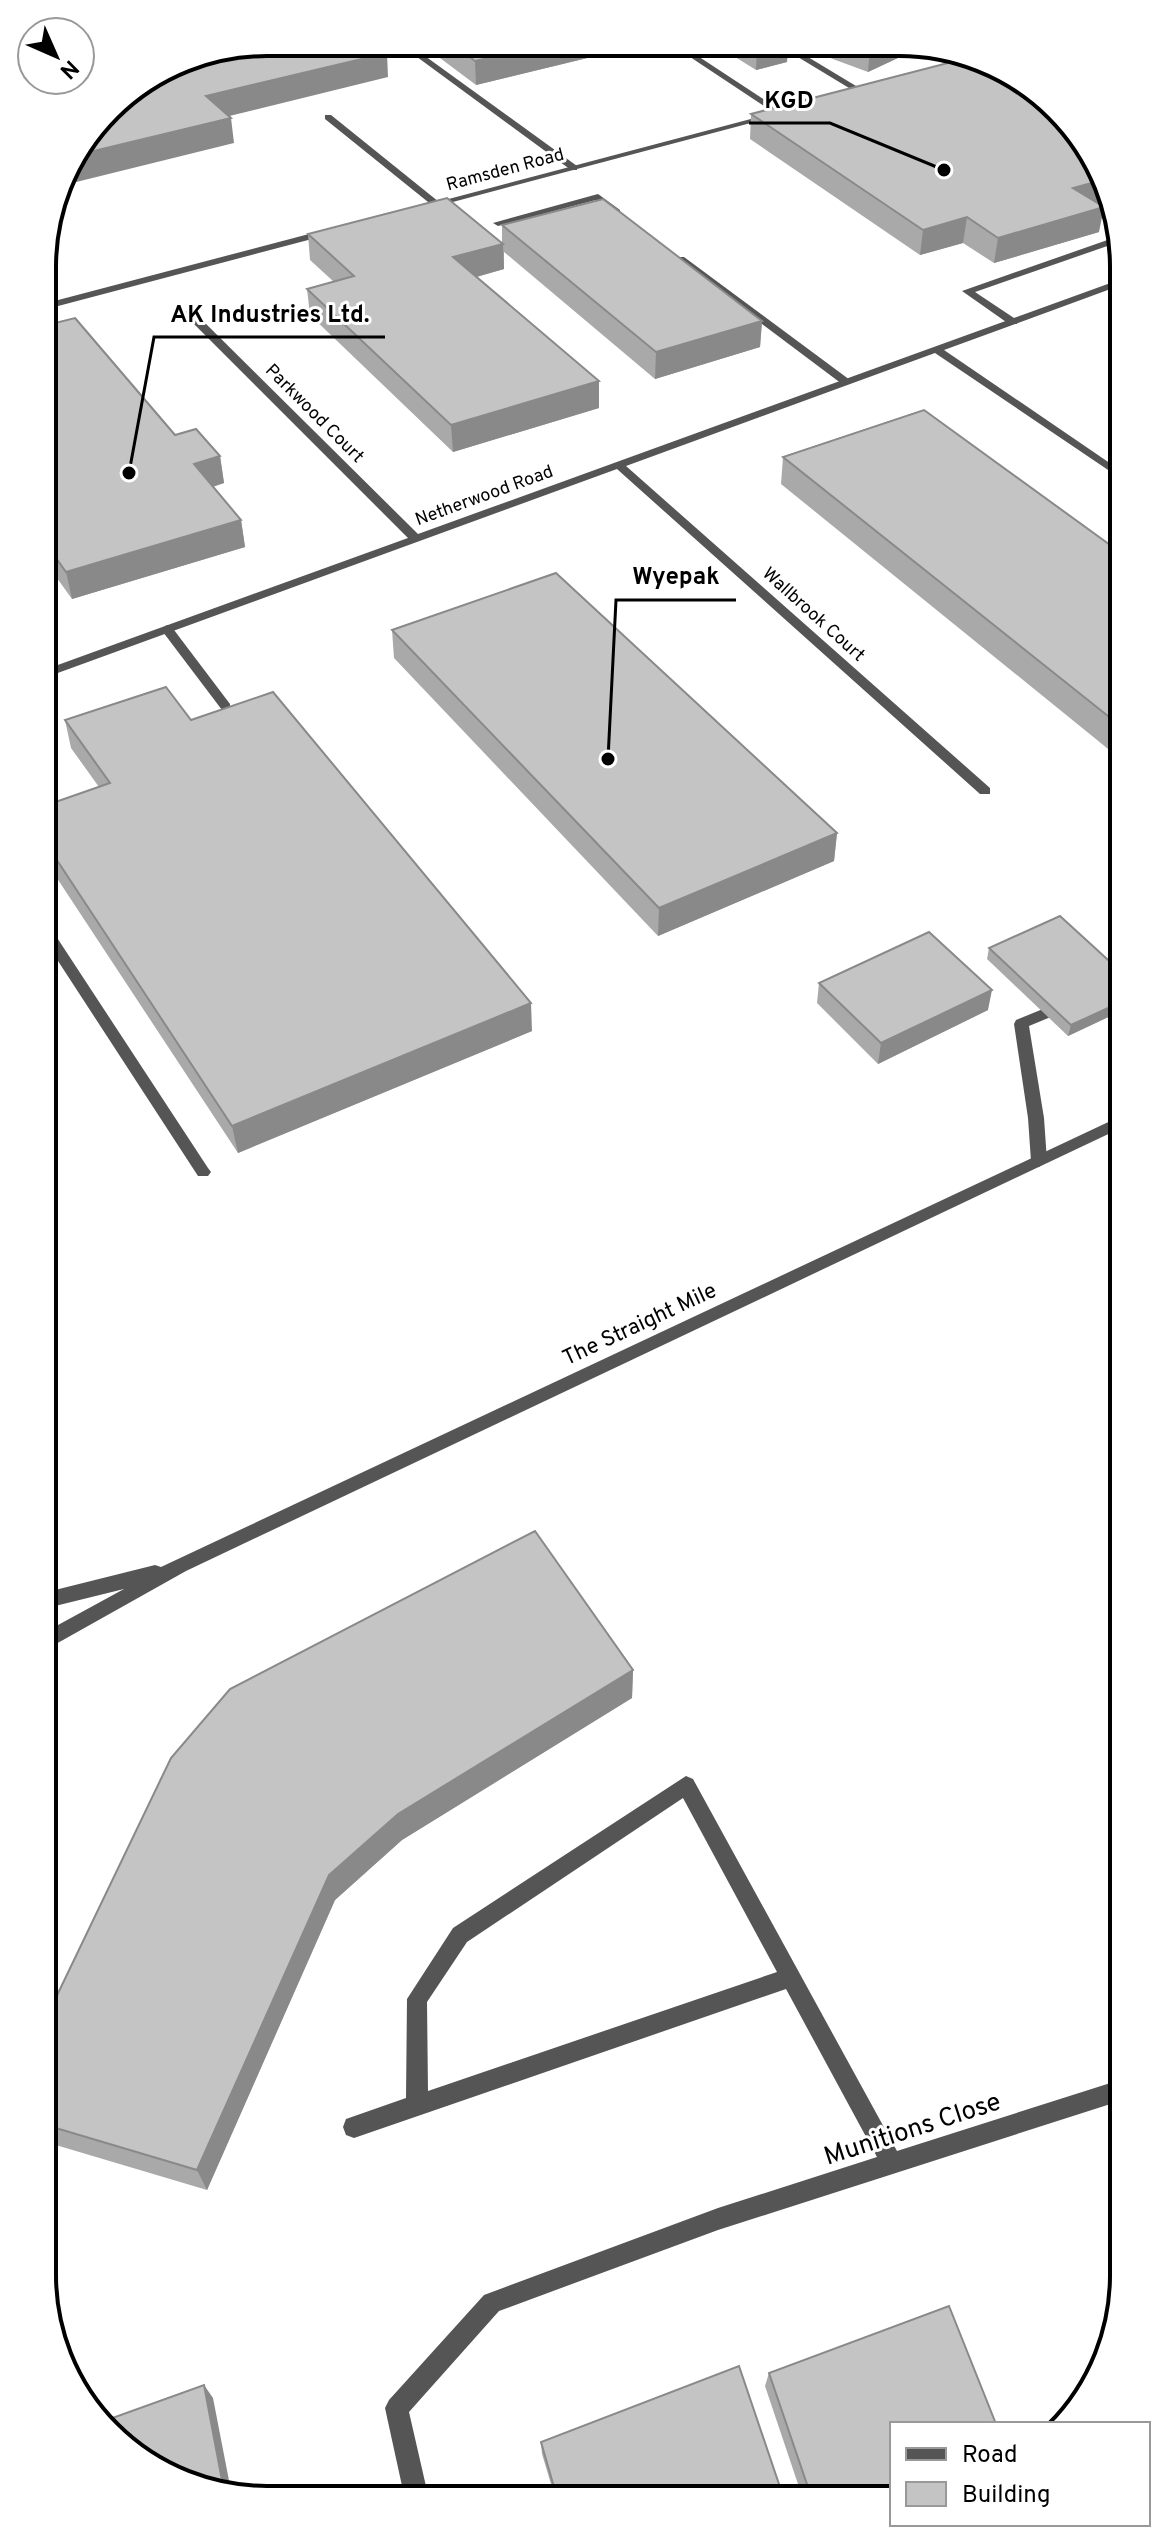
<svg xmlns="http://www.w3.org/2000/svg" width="1166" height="2542" viewBox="0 0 1166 2542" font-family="Overpass,sans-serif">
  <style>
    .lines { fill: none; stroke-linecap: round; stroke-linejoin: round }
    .service { fill: #555; fill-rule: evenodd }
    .minor { fill: #555; fill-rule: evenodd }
    .tertiary { fill: #555; fill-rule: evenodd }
    .wall { fill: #a9a9a9 }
    .shaded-wall { fill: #898989 }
    .building { fill: #c4c4c4; stroke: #898989; stroke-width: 2 }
    .labels { text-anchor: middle; stroke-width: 6; stroke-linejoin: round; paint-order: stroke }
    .far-street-label { font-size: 18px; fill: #000; stroke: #fff }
    .street-label { font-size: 22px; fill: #000; stroke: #fff }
    .near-street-label { font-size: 26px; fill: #000; stroke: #fff }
    .rim { fill: none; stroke: #000; stroke-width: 4 }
    .leader { fill: none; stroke: #000; stroke-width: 3 }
    .callout-dot { fill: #000; stroke: #fff; stroke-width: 3 }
    .callout-label { font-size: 24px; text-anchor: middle; font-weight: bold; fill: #000; stroke: #fff; stroke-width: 6; stroke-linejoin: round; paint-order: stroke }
  </style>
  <rect width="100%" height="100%" fill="#fff"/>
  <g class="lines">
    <!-- service -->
    <g class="service">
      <polygon points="398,43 407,43 577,166 577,170 571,170"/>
      <polygon points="672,45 681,45 786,114 779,116"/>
      <polygon points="778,45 788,45 866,92 859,94"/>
      <polygon points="325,115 331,115 439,202 439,206 433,206 325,119"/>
      <polygon points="598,194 620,210 620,214 614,214 596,200 498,226 493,223"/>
      <polygon points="1116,237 1116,243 975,292 1017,320 1017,324 1009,324 962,291"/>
      <polygon points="678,257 684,257 850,380 850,384 842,384 678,261"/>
      <polygon points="167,625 171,626 230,704 230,710 222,710 163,632 161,629"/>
      <polygon points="45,925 50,927 208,1168 211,1172 208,1176 198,1176 45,941"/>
      <polygon points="1065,1000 1070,1001 1072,1005 1070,1009 1029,1026 1044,1118 1047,1161 1039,1167 1031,1161 1028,1118 1014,1024 1016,1020"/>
      <path d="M686 1776 693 1779 897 2151 1123 2079V2100L718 2230 499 2311 409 2412 428 2495H404L385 2408 389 2400 484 2295 718 2208 877 2157 786 1989 354 2138 346 2135 343 2127 346 2119 406 2098 407 1999 453 1928ZM683 1798 777 1972 428 2091 427 2002 467 1942Z"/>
    </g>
    <!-- minor -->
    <g class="minor">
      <polygon points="770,114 777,116 434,207 426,205"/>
      <polygon points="328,229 331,230 331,234 43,310 43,304"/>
      <polygon points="1116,281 1116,287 944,350 1117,468 1117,476 935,353 626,466 990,788 990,794 980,794 617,469 44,678 44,670 408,538 185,315 185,311 193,311 418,534"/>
    </g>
    <!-- tertiary -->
    <polygon class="tertiary" points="1119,1117 1119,1129 186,1571 47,1649 47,1631 124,1589 47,1608 47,1592 155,1565 161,1567"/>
  </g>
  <!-- wall -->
  <g class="wall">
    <polygon points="420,43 645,44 476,85"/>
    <polygon points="716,45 788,45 787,62 756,70"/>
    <polygon points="795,45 916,46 915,50 868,72"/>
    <polygon points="1048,98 1112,201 1100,204 1099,232 994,263 963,243 920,255 750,139 751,114"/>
    <polygon points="502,225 762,321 760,347 655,379 504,252 504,269 477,277 599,408 453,452 310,315 307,289 334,282 310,260 308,234 502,243"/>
    <polygon points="43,326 175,435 220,456 224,483 213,487 241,520 245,547 72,599 44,560"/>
    <polygon points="783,457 1117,550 1118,757 781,484"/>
    <polygon points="392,630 837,833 834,861 658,936 394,658"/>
    <polygon points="65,720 191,720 532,1031 238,1153 45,860 44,806 99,787 71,748"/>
    <polygon points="989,948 1119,970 1119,1012 1068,1036 987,959"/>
    <polygon points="819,983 988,1010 878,1064 817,1003"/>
    <polygon points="633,1670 632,1698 402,1840 335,1900 207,2190 49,2143 49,2012"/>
    <polygon points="769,2373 892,2493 801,2493 765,2386"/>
    <polygon points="541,2442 782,2493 554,2494 542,2454"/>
  </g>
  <!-- shaded-wall -->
  <g class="shaded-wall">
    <polygon points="547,44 645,44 476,85 475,61"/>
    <polygon points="760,45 788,45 787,62 756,70 757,46"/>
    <polygon points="875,46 916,46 915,50 868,72 870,48"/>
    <polygon points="387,53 388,77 209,121 206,96"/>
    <polygon points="231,118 234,143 60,186 65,167 73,156"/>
    <polygon points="1099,181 1112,201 1068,214 1073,188"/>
    <polygon points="1104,207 1099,232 994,263 998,238"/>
    <polygon points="967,217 963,243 920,255 923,230"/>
    <polygon points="503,244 504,269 454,283 453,257"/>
    <polygon points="762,321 760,347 655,379 656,352"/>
    <polygon points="599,381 599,408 453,452 451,425"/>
    <polygon points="220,456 224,483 198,491 194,464"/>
    <polygon points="241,520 245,547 72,599 66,572"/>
    <polygon points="837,833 834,861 658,936 659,908"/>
    <polygon points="992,990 988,1010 878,1064 881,1043"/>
    <polygon points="531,1003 532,1031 238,1153 232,1126"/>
    <polygon points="1119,1003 1119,1012 1068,1036 1071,1025"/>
    <polygon points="633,1670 632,1698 402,1840 335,1900 207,2190 197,2170 329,1875 398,1814"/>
    <polygon points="204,2385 213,2398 232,2496 225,2496"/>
  </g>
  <!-- building -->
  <g class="building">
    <polygon points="267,42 373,43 387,53 206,96 231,118 73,156 118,98 181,59"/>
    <polygon points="451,43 547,44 475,61"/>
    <polygon points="967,58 1048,98 1099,181 1073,188 1104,207 998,238 967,217 923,230 751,114"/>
    <polygon points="447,198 503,244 453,257 599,381 451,425 307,289 354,276 308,234"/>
    <polygon points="603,199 762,321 656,352 502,225"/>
    <polygon points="75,318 175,435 196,429 220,456 194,464 241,520 66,572 44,541 43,326"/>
    <polygon points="924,410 1117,550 1118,724 783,457"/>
    <polygon points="556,573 837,833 659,908 392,630"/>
    <polygon points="166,687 191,720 273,692 531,1003 232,1126 45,842 44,806 110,783 65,720"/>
    <polygon points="1060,916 1119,970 1119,1003 1071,1025 989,948"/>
    <polygon points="929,932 992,990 881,1043 819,983"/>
    <polygon points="535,1531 633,1670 398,1814 329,1875 197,2170 49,2126 49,2012 171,1758 230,1689"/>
    <polygon points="949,2306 996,2424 892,2424 892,2493 810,2493 769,2373"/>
    <polygon points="739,2366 782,2493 556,2494 541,2442"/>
    <polygon points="204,2385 225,2496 118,2444 104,2421"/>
  </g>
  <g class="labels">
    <!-- far-street labels -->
    <g class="far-street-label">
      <text transform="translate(505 169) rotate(-15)" y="6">Ramsden Road</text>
      <text transform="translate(315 413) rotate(45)" y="6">Parkwood Court</text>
      <text transform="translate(484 495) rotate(-20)" y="6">Netherwood Road</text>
      <text transform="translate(814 614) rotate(42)" y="6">Wallbrook Court</text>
    </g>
    <!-- street labels -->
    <g class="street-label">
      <text transform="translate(639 1323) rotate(-25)" y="8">The Straight Mile</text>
    </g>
    <!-- near-street labels -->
    <g class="near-street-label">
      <text transform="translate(912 2128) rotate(-18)" y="9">Munitions Close</text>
    </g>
  </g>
  <!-- crop -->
  <path d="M0 0H1166V2542H0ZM267 56H899A211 211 0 0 1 1110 267V2275A211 211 0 0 1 899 2486H267A211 211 0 0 1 56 2275V267A211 211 0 0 1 267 56Z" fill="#fff" fill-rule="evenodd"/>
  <path class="rim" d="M267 56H899A211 211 0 0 1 1110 267V2275A211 211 0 0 1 899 2486H267A211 211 0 0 1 56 2275V267A211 211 0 0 1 267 56Z"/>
  <!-- callouts -->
  <path class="leader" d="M944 170L830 123H749M129 473L154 337H385M608 759L616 600H736"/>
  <g class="callout-dot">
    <circle cx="944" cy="170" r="8"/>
    <circle cx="129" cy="473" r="8"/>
    <circle cx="608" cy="759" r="8"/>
  </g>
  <g class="callout-label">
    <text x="789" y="108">KGD</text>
    <text x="270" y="322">AK Industries Ltd.</text>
    <text x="676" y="584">Wyepak</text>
  </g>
  <!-- legend -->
  <rect x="890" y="2422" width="260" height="104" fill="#ffffff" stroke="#999999" stroke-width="2"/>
  <rect x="906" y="2448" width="40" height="12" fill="#555555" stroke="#999999" stroke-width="2"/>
  <text x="962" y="2462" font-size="24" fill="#000000">Road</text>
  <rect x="906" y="2482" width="40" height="24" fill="#c4c4c4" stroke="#999999" stroke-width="2"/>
  <text x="962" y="2502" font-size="24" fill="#000000">Building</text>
  <!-- north arrow -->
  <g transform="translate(56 56) rotate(135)"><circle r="38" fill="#ffffff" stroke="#999999" stroke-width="2"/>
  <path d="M0-6L14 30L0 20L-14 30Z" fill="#000000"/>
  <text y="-12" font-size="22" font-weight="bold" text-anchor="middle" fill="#000000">N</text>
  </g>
</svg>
